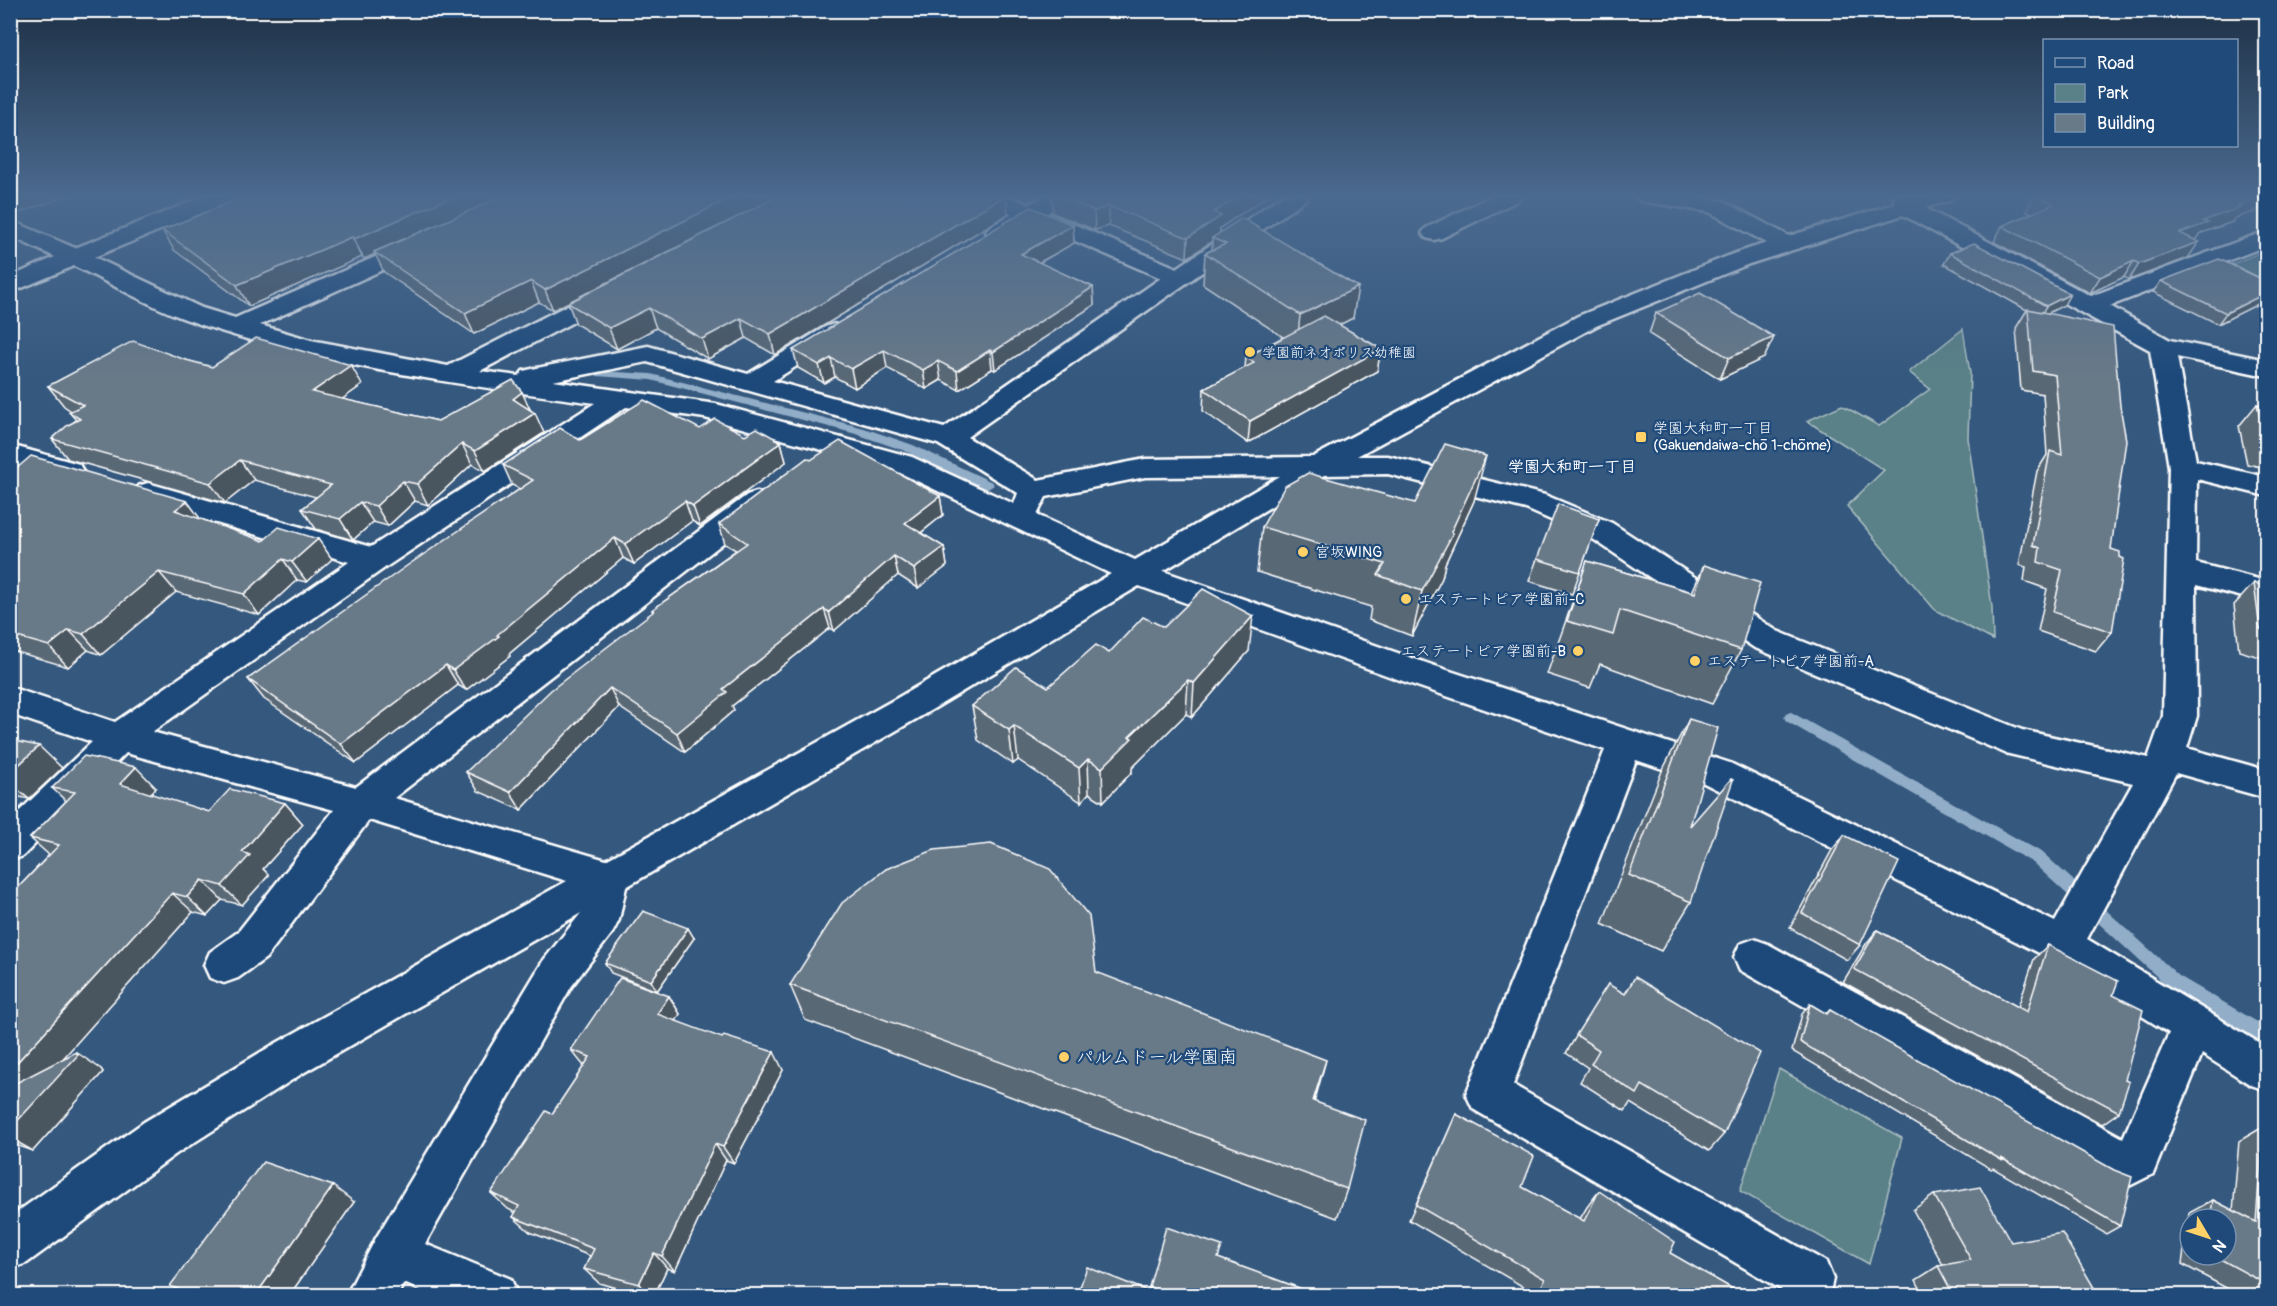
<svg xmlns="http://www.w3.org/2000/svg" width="2277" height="1306" viewBox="0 0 2277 1306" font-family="Pangolin,'Klee One',sans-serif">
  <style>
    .green { fill: #5a8187; stroke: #acc0c3; stroke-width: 1.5 }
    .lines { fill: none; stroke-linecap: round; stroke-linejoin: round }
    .stream { fill: #91adc8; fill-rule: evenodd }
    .minor-casing { stroke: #fff; stroke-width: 5 }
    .minor { fill: #1f4a7a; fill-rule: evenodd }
    .wall { fill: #596875; stroke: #fff; stroke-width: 1.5; fill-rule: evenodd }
    .shaded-wall { fill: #49555f; stroke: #fff; stroke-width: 1.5 }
    .building { fill: #687988; stroke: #fff; stroke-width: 1.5 }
    .poi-dot { fill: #ffd166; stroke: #1f4a7a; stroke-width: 2 }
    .labels { text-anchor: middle; stroke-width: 4.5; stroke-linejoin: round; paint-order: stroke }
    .far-poi-label { font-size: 14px; fill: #fff; stroke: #1f4a7a; text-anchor: start }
    .poi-label { font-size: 15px; fill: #fff; stroke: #1f4a7a; text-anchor: start }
    .neighbourhood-label { font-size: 16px; font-weight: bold; fill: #fff; stroke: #1f4a7a }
    .near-poi-label { font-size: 18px; fill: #fff; stroke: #1f4a7a; text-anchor: start }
  </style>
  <rect width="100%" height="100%" fill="#35587e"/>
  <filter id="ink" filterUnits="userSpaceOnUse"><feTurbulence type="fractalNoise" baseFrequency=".0167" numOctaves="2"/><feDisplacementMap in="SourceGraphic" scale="12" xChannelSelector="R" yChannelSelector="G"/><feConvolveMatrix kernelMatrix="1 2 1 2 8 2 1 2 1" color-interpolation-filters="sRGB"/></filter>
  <g filter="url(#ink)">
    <!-- green -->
    <g class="green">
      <polygon points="2266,250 2266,281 2232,264"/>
      <polygon points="1963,329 1970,373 1968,438 1992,607 1993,640 1935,610 1847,506 1884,470 1807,421 1842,405 1879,426 1930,389 1909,372"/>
      <polygon points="1779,1069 1902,1138 1869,1264 1740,1191"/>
    </g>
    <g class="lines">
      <!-- stream -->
      <g class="stream">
        <polygon points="601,371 651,374 864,428 913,445 992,482 994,485 988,489 984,488 905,451 856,434 651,380 597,376 596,374"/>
        <polygon points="1791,712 2043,853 2179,976 2266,1027 2266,1044 2167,986 2033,863 1786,721 1784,717 1786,713"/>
      </g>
      <!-- minor casing -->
      <g class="minor-casing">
        <g id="minor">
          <path d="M208 195H237L234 200 94 257 202 308 235 318 419 238 427 240 431 245 427 250 260 325 311 340 448 366 601 288 610 286 619 288 622 293 619 298 480 371 519 376 523 371 532 369 648 346 748 374 825 327 834 324 843 327 847 332 843 337 773 381 944 428 1161 278 1031 222C1018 230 1006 241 990 237L986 232 990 227 1012 214 979 200 976 195H1005L1029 205 1046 195H1072L1069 200 1047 213 1177 268 1283 195H1308L1305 200 967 437 1038 480 1145 459 1313 457 1578 316 1733 254 1767 243 1709 212 1647 202 1639 200 1636 195H1686L1723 201 1789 236 1894 204V195H1916V197L1955 195 1952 200 1925 208 2091 296 2266 231V246L2110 306 2170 340 2266 360V376L2177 357 2196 461 2266 477V496L2197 479 2196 563 2266 581V603L2196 585 2197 716 2187 748 2266 770V798L2176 773 2087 939 2266 1047V1090L2251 1085 2202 1054 2153 1174 2129 1186 2102 1176 1740 970 1734 957 1740 944 1754 939 1768 944 2123 1138 2169 1033 2049 958 1704 783 1636 760 1513 1085 1826 1262 1833 1279 1829 1296H1781L1782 1290 1473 1109 1466 1094 1605 750 1411 684 1139 586 923 715 626 887 619 920 613 932 571 987 425 1244 511 1279 518 1296H434L404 1283 397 1296H346L376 1238 543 961 581 913 303 1073 176 1154 27 1263 10 1269V1217L144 1122 273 1045 567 881 369 820 266 958 238 978 224 983 210 978 204 965 210 952 238 932 334 810 126 753 23 856 10 861V820L92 742 10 714V687L115 722 349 562 138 500 133 493 138 486 148 483 371 547 595 403C457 384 315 366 185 319 147 305 110 283 74 266L10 293V277L55 257 10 236V220L75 248ZM1903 215 2150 350 2169 467 2163 716 2148 758 2022 730 1777 631 1612 523 1545 495 1388 456H1357L1596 326 1749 264ZM647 362 938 444 1018 493 1014 504 912 457 716 404 553 381ZM626 407 705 418 892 469 1111 574 899 697 606 860 394 798 767 509 772 502 767 495 757 492 747 495 356 787 152 732 386 567ZM1388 474 1526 509 1590 537 1753 647 2005 753 2133 783 2055 922 1730 763 1435 666 1163 571 1324 475ZM1280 476 1135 560 1037 515 1046 497 1145 477Z"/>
          <polygon points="1494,195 1522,195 1519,200 1442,238 1434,240 1426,238 1422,233 1426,228"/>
          <polygon points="10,445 79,464 83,471 79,478 69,480 10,463"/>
        </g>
      </g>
      <!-- minor -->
      <use href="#minor" class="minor"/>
    </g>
    <!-- wall -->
    <g class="wall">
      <polygon points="249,195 780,195 553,310 539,302 474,334 384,272 375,254 364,259 362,257 249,306 174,250 162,230"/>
      <polygon points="1010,195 1043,195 1029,202"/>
      <polygon points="1052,195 1269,195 1220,228 1220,233 1353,318 1339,325 1381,349 1377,371 1248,443 1203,411 1204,389 1245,368 1246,357 1283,337 1203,284 1205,253 1212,250 1212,241 1187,258 1109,226 1095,230 1053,213"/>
      <polygon points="2035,195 2260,206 2256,211 2235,218 2232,222 2201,233 2197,239 2194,240 2188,258 2129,280 2124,277 2090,293 1994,242 2002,226 2032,213 2026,211"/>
      <polygon points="1008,214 775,355 746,338 708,359 656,328 617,349 576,324 568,303"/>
      <polygon points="1073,225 1074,243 1039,263 1093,287 1094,305 995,370 992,369 959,390 941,380 926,389 887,368 855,388 835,377 824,383 798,368 793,350"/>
      <polygon points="1950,253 2064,305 2047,313 2111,549 2112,632 2096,651 2038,631 2047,589 2024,581 2026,567 2019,565 2037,471 2047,455 2043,394 2021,390 2016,328 2027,310 1944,264"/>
      <polygon points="2161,281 2266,281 2266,300 2218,324 2153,292"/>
      <polygon points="1656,313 1774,337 1764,358 1720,379 1649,334"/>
      <polygon points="186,360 212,367 362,385 342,399 438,421 522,392 530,409 544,433 485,471 472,464 428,505 415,501 388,526 373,522 353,540 316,529 302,509 316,497 254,480 225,503 68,459 52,439 76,420 69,412 71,411 64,406 48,386"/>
      <polygon points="2257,404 2266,407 2266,468 2247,464 2239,426"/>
      <polygon points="700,429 745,435 781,442 786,462 700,526 692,521 634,564 623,558 509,654 510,656 466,690 458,685 356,763 264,699 248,679 520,489 512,485 503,465 580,440"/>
      <polygon points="811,460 940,496 943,515 921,533 944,547 947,566 918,588 898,575 834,631 830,628 732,706 734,710 685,752 619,707 521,810 478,791 466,772 653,612 652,610 736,550 725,544 719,524"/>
      <polygon points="10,474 187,501 200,519 263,541 332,559 307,582 297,580 259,615 176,592 101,655 88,650 68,667 10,650"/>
      <polygon points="1474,501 1445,564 1442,578 1412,636 1369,620 1371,607 1257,572 1262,527 1415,503"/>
      <polygon points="1599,519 1572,594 1529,581 1537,559"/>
      <polygon points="1587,561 1692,592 1704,565 1741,650 1712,704 1600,664 1590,688 1547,674"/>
      <polygon points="2254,583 2266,587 2266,659 2239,651 2234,605"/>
      <polygon points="1164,627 1249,651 1192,717 1186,714 1132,768 1132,772 1103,802 1089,793 1081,802 1018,760 1013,764 978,740 972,706 1048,687 1109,653"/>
      <polygon points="1689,719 1691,902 1661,951 1602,924 1662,771"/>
      <polygon points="10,740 62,768 29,799 10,795"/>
      <polygon points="52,788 156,788 150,794 209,812 285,803 303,824 263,869 269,875 242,905 222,900 207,916 193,912 63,1058 101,1069 103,1072 33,1151 10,1143 10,896 49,855 30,838 66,801"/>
      <polygon points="1844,835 1860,945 1847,960 1790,928 1832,850"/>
      <polygon points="1877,930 2018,1007 2034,959 2048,945 2113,995 2119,1112 2102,1124 1843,982 1866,944"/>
      <polygon points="694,938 657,991 611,973 605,963"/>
      <polygon points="1096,972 1315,1102 1347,1189 1337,1218 805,1020 790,985"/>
      <polygon points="1608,984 1724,1134 1709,1151 1630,1103 1625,1111 1580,1082 1588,1068 1566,1053"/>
      <polygon points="669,996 680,1014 676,1021 783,1070 734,1163 726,1160 675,1271 667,1268 654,1296 643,1296 599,1283 584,1269 590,1256 530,1232 513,1217 516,1213 508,1209 491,1193 552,1114 584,1066 571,1050"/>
      <polygon points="1810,1004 1826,1014 1830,1010 2120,1226 2106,1234 1993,1168 1991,1169 1792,1051 1802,1014"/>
      <polygon points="1456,1114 1522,1187 1580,1219 1587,1207 1599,1191 1670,1253 1745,1296 1533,1296 1534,1293 1409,1220"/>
      <path d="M2263 1127 2266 1129V1296H2241L2182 1264 2189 1213 2213 1200 2233 1211 2239 1141ZM2190 1219H2226V1255H2190Z"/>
      <polygon points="1934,1195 2011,1242 2096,1291 2088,1296 1924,1296 1916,1280 1938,1266 1943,1265 1913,1210"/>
      <polygon points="354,1202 289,1296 189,1296 170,1286"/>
      <polygon points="1220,1259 1321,1296 1077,1296 1149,1291 1149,1287"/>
    </g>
    <!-- shaded-wall -->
    <g class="shaded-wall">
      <polygon points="10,195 69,195 10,216"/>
      <polygon points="456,195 509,195 374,252 375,254 364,259 354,239"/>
      <polygon points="736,195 780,195 553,310 545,290"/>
      <polygon points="1006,195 1008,214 775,355 770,334"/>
      <polygon points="1028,195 1043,195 1029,202"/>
      <polygon points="1241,195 1269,195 1220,228 1220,236 1212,238 1212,241 1187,258 1188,238 1214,212"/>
      <polygon points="2260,195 2266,195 2266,203 2260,206 2256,211 2235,218 2232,222 2201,233 2197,239 2170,249 2180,233 2203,221"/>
      <polygon points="1109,206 1109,226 1095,230 1094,211"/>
      <polygon points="1073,225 1074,243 1022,272 1021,254"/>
      <polygon points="352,237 362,257 249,306 237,285"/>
      <polygon points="2199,242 2188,258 2129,280 2139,264"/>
      <polygon points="2134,261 2124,277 2090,293 2100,277"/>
      <polygon points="531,281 539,302 474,334 465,313"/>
      <polygon points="1093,287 1094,305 995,370 993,352"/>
      <polygon points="1358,287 1353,318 1297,346 1300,315"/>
      <polygon points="2266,293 2266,300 2218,324 2226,313"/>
      <polygon points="2070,294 2064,305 2040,317 2046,306"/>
      <polygon points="649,308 656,328 617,349 609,328"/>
      <polygon points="741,318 746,338 708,359 702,339"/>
      <polygon points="1774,337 1764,358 1720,379 1729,358"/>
      <polygon points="1381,349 1377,371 1248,443 1250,421"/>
      <polygon points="884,350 887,368 855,388 851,369"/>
      <polygon points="990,350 992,369 959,390 957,371"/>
      <polygon points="831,358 835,377 824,383 819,365"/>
      <polygon points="938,361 941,380 926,389 923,370"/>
      <polygon points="351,365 362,385 324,412 312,392"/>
      <polygon points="522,392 531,412 513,399"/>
      <polygon points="535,413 544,433 485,471 475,451"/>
      <polygon points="781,442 786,462 700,526 693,506"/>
      <polygon points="462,444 472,464 428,505 417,484"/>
      <polygon points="1486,456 1474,501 1445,564 1442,578 1412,636 1422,591"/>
      <polygon points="240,460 254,480 225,503 210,483"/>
      <polygon points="403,481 415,501 388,526 376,506"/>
      <polygon points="940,496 943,515 909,542 905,523"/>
      <polygon points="187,501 202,521 175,510"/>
      <polygon points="685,501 692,521 634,564 625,544"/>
      <polygon points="360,502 373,522 353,540 340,519"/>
      <polygon points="615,538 623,558 509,654 510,656 466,690 453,670"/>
      <polygon points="318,539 332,559 307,582 292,562"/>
      <polygon points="944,547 947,566 918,588 914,569"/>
      <polygon points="894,556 898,575 834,631 829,612"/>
      <polygon points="283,559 297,580 259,615 244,594"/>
      <polygon points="159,572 176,592 101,655 83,634"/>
      <polygon points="824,609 830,628 732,706 734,710 685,752 677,733 723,689"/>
      <polygon points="1253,616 1249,651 1192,717 1194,683"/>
      <polygon points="69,630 88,650 68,667 49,646"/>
      <polygon points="446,665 458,685 356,763 341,744"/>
      <polygon points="1188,680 1186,714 1132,768 1132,772 1103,802 1102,768 1129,737"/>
      <polygon points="610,688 619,707 521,810 510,792"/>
      <polygon points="1014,726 1018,760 1013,764 1009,730"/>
      <polygon points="39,746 62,768 29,799 10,783 10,773"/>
      <polygon points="1088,759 1089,793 1081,802 1079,768"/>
      <polygon points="136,767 156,788 140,804 120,784"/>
      <polygon points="285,803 303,824 263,869 269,875 242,905 222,886 242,852"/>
      <polygon points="202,880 222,900 207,916 187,897"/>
      <polygon points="172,893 193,912 12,1116 10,1116 10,1070"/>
      <polygon points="688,928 694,938 657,991 651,981"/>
      <polygon points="669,996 680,1014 669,1033 657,1014"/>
      <polygon points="76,1052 101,1069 103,1072 33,1151 10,1138 10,1129"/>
      <polygon points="774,1052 783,1070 734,1163 723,1147"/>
      <polygon points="1326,1060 1317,1093 1305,1133 1313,1101"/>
      <polygon points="715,1144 726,1160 675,1271 662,1256"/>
      <polygon points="333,1186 354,1202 289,1296 255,1296"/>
      <polygon points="654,1253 667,1268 654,1296 650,1296 639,1284"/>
    </g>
    <!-- building -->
    <g class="building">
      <polygon points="249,195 456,195 354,239 352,237 237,285 162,230"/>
      <polygon points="506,195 736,195 545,290 531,281 465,313 374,252"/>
      <polygon points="781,195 1006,195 770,334 741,318 702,339 649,308 609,328 568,303"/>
      <polygon points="1056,195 1241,195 1214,212 1221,216 1188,238 1109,206 1094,211"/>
      <polygon points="2035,195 2266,195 2238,205 2242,207 2203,221 2208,223 2180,233 2199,242 2139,264 2134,261 2100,277 2002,226 2054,204"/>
      <polygon points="1031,207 1073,225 1021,254 1093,287 993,352 990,350 957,371 938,361 923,370 884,350 851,369 831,358 819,365 793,350"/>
      <polygon points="1242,218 1358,287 1300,315 1205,253 1226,244 1212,238"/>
      <polygon points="1974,243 2070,294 2046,306 1950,253"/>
      <polygon points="2219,259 2266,281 2266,293 2226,313 2161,281"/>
      <polygon points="1700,293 1774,337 1729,358 1656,313"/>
      <polygon points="2028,309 2113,327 2120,406 2126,440 2111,549 2120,552 2120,557 2124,559 2112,632 2053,612 2062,570 2038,562 2040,548 2033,545 2050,451 2062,455 2055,375 2033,371"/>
      <polygon points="1324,316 1381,349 1250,421 1204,389 1254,363 1246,357"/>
      <polygon points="256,338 351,365 312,392 438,421 513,380 522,392 513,399 535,413 475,451 462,444 417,484 403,481 376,506 360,502 340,519 302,509 331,485 240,460 210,483 52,439 68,425 80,419 69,412 83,405 48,386 133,341 186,360 212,367"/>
      <polygon points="644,400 700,429 715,419 745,435 757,428 781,442 693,506 685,501 625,544 615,538 497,635 499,636 453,670 446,665 341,744 248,679 408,565 533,480 503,465 560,428 580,440"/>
      <polygon points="2257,404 2266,407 2266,442 2265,442"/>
      <polygon points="840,441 940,496 905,523 944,547 914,569 894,556 829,612 824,609 723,689 727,692 677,733 610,688 510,792 466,772 551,690 654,611 652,610 747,543 719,524 807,458 811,460"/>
      <polygon points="1445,444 1486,456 1451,532 1453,533 1422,591 1378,575 1385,564 1262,527 1285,486 1308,473 1415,503"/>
      <polygon points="31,456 187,501 175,510 263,541 279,527 318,539 292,562 283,559 244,594 159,572 83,634 69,630 49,646 10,635 10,474"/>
      <polygon points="1558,504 1599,519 1580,572 1537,559"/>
      <polygon points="1587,561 1695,593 1704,565 1760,583 1741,650 1620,610 1613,635 1567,621"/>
      <polygon points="2254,583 2266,587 2266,631 2260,629"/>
      <polygon points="1203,589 1253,616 1194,683 1188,680 1129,737 1132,738 1102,768 1088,759 1079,768 1014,726 1009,730 972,706 1016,667 1048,687 1096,645 1109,653 1143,617 1164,627"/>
      <polygon points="1689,719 1718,728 1690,826 1731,779 1733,780 1691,902 1629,875"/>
      <polygon points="10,740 39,746 10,773"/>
      <polygon points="84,756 136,767 120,784 209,812 230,789 285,803 242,852 250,855 222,886 202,880 187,897 172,893 10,1070 10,896 59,845 30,838 75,792 52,788"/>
      <polygon points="1844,835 1899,862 1860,945 1802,913"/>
      <polygon points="991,844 1050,869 1089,916 1096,972 1326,1060 1313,1101 1365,1120 1347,1189 790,985 842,903 886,869 934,850"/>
      <polygon points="643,911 688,928 651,981 605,963"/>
      <polygon points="1877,930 2027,1012 2048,945 2118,981 2113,995 2143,1010 2125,1080 2129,1082 2119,1112 1854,969"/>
      <polygon points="1635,977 1760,1053 1724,1134 1642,1085 1637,1094 1591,1064 1599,1050 1576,1035 1608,984 1625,994"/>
      <polygon points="620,978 669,996 657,1014 722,1038 724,1036 774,1052 723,1147 715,1144 662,1256 654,1253 639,1284 584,1269 594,1249 513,1217 519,1206 491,1193 546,1111 552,1114 590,1057 571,1050"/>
      <polygon points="1810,1004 1827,1014 1830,1010 2114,1170 2132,1177 2120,1226 2001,1158 2003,1161 1800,1042"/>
      <polygon points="76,1052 78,1055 10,1129 10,1086"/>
      <polygon points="1456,1114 1534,1156 1522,1187 1584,1221 1599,1191 1675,1242 1670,1253 1745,1296 1537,1296 1545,1279 1416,1205"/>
      <polygon points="2263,1127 2266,1129 2266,1284 2213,1255 2226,1255 2226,1219 2210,1219 2213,1200 2256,1222"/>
      <polygon points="263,1162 333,1186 255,1296 195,1296 170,1286"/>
      <polygon points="1980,1187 2011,1242 2062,1233 2096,1291 2071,1296 1954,1296 1938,1266 1971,1260 1934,1195"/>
      <polygon points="1166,1227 1222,1246 1218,1258 1321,1296 1174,1296 1149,1287"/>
      <polygon points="1087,1267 1160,1296 1077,1296"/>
    </g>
  </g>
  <!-- sky -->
  <linearGradient id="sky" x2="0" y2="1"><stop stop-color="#1d3045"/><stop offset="0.52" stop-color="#4b6a8f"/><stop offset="1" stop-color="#4b6a8f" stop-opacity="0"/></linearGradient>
  <rect width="2277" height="377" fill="url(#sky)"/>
  <!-- markers -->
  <g class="poi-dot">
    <circle cx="1250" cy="352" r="6"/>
    <rect x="1635" y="431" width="12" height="12" rx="3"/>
    <circle cx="1303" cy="552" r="6"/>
    <circle cx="1406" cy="599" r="6"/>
    <circle cx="1578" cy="651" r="6"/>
    <circle cx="1695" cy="661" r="6"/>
    <circle cx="1064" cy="1057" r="6"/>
  </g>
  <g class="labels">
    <!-- far-poi labels -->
    <g class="far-poi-label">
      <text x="1262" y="357">学園前ネオポリス幼稚園</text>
    </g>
    <!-- poi labels -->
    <g class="poi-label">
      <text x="1653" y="433">学園大和町一丁目<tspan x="1653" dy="17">(Gakuendaiwa-chō 1-chōme)</tspan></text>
      <text x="1315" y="557">宮坂WING</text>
      <text x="1418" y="604">エステートピア学園前-C</text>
      <text x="1566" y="656" text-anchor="end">エステートピア学園前-B</text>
      <text x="1707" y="666">エステートピア学園前-A</text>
    </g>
    <!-- neighbourhood labels -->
    <g class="neighbourhood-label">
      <text x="1572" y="472">学園大和町一丁目</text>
    </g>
    <!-- near-poi labels -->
    <g class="near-poi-label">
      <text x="1076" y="1063">パルムドール学園南</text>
    </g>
  </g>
  <!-- margin -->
  <rect width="2277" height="1306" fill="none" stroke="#1f4a7a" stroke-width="36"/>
  <rect x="18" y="18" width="2241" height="1270" fill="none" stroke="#fff" stroke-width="2" filter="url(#ink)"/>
  <!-- legend -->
  <rect x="2043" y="39" width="195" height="108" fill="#1f4a7a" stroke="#7992af" stroke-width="1.5"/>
  <rect x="2055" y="58" width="30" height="9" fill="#1f4a7a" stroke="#7992af" stroke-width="1.5"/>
  <text x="2097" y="69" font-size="18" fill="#ffffff">Road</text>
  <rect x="2055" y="84" width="30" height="18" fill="#5a8187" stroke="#7992af" stroke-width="1.5"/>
  <text x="2097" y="99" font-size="18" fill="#ffffff">Park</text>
  <rect x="2055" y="114" width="30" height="18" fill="#687988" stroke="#7992af" stroke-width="1.5"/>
  <text x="2097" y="129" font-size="18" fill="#ffffff">Building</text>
  <!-- north arrow -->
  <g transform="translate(2208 1237) rotate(129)"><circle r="28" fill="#1f4a7a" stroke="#7992af" stroke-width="1.5"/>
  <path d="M0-4.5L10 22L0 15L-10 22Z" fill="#ffd166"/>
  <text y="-9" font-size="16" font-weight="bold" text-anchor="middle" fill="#ffffff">N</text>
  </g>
</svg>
